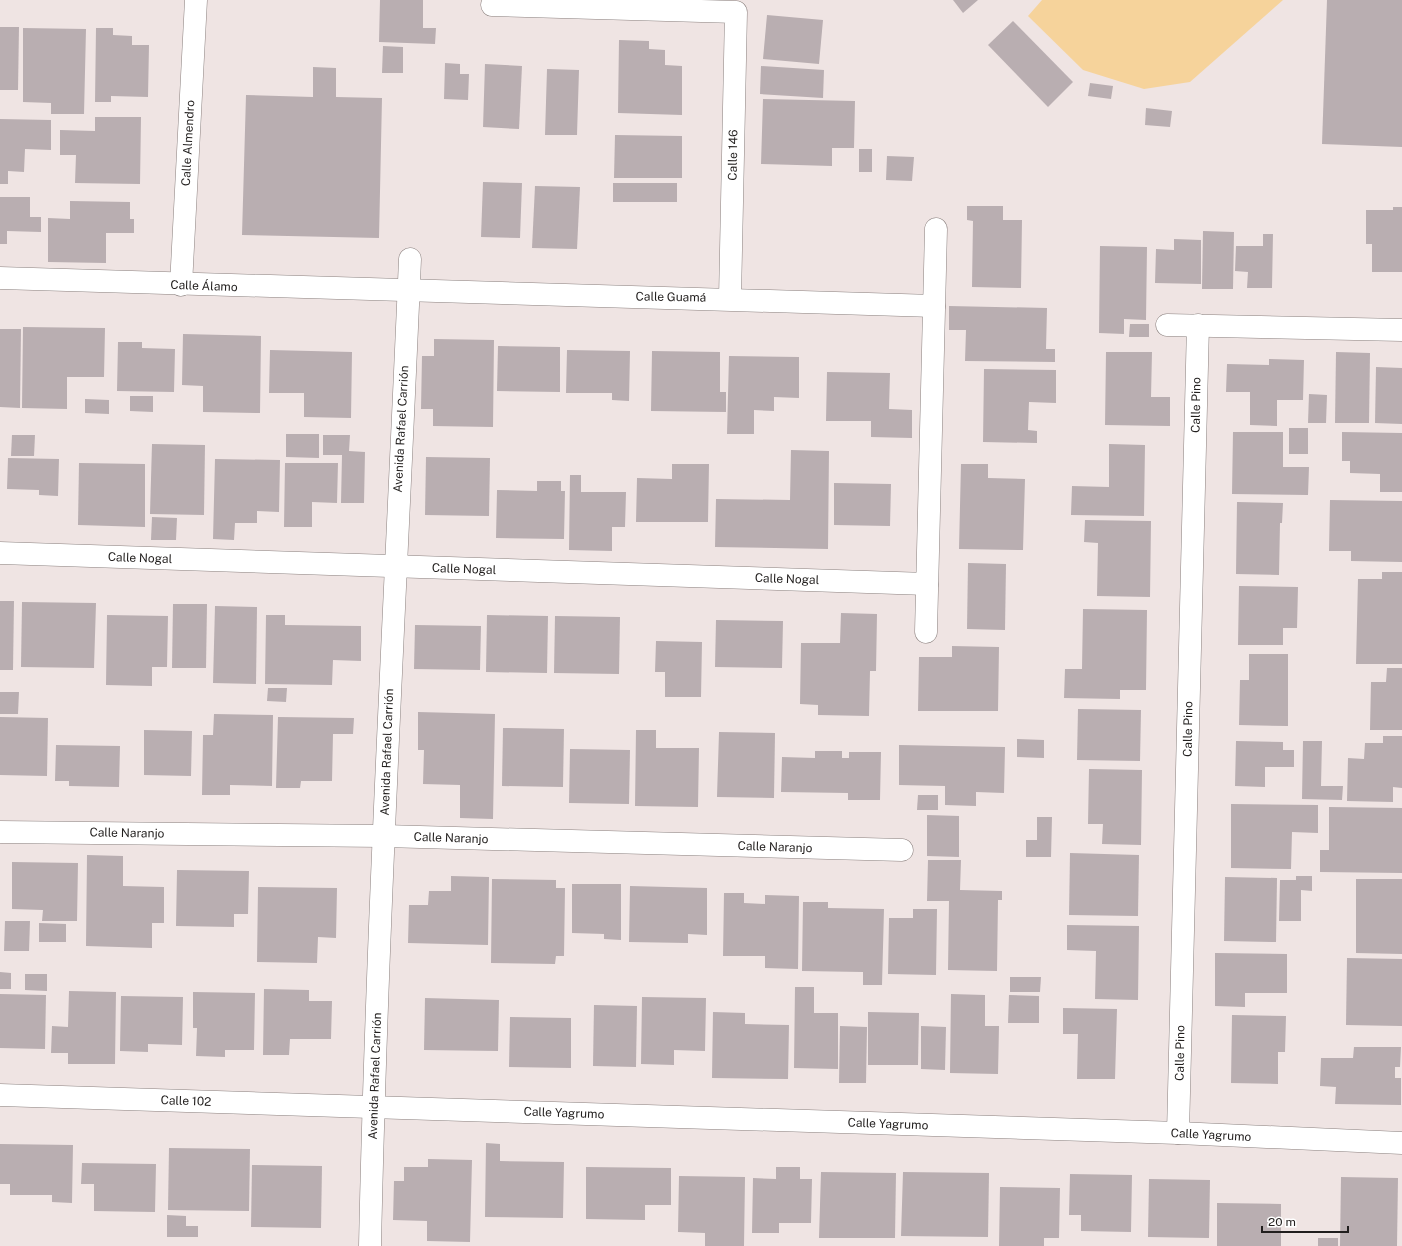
<svg xmlns="http://www.w3.org/2000/svg" width="1402" height="1246" viewBox="0 0 1402 1246" font-family="'Public Sans',sans-serif">
  <style>
    .green { fill: #f6d39b }
    .building { fill: #b9aeb1 }
    .lines { fill: none; stroke-linecap: round; stroke-linejoin: round }
    .minor-casing { stroke: #8b817f; stroke-width: 23 }
    .minor { stroke: #fff; stroke-width: 22 }
    .labels { text-anchor: middle; stroke-width: 3; stroke-linejoin: round; paint-order: stroke }
    .street-label { font-size: 12px; fill: #221f1e; stroke: #fff }
  </style>
  <rect width="100%" height="100%" fill="#efe4e3"/>
  <!-- green -->
  <polygon class="green" points="1042,0 1283,0 1190,82 1144,89 1083,70 1028,16"/>
  <!-- building -->
  <g class="building">
    <polygon points="380,0 423,0 423,28 436,28 435,44 379,42"/>
    <polygon points="953,0 978,0 963,13"/>
    <polygon points="1327,0 1402,0 1402,147 1322,144"/>
    <polygon points="767,15 823,20 819,64 763,59"/>
    <polygon points="1013,21 1073,82 1048,107 988,45"/>
    <polygon points="0,27 19,27 18,90 0,90"/>
    <polygon points="23,28 86,29 84,114 51,114 51,103 23,102"/>
    <polygon points="96,28 113,28 113,35 132,36 132,45 149,45 148,97 111,96 111,102 95,102"/>
    <polygon points="619,40 649,41 649,49 665,50 665,65 682,66 682,115 618,113"/>
    <polygon points="383,46 403,47 403,73 382,73"/>
    <polygon points="445,63 460,64 460,74 469,74 468,100 444,99"/>
    <polygon points="485,64 522,66 519,129 483,127"/>
    <polygon points="761,66 824,70 823,98 760,94"/>
    <polygon points="313,67 336,68 336,97 382,98 379,238 242,235 246,95 313,97"/>
    <polygon points="547,69 579,70 577,135 545,135"/>
    <polygon points="1090,83 1113,86 1111,99 1088,96"/>
    <polygon points="763,99 855,101 854,148 832,148 832,166 761,164"/>
    <polygon points="1146,108 1172,111 1170,127 1145,125"/>
    <polygon points="95,117 141,117 140,184 75,183 76,155 60,155 60,130 95,131"/>
    <polygon points="0,119 51,120 51,150 25,149 24,172 8,171 8,184 0,184"/>
    <polygon points="615,135 682,136 682,178 614,178"/>
    <rect x="859" y="149" width="13" height="23"/>
    <polygon points="887,156 914,157 912,181 886,180"/>
    <polygon points="483,182 522,183 520,238 481,237"/>
    <rect x="613" y="183" width="64" height="19"/>
    <polygon points="535,186 580,187 577,249 532,248"/>
    <polygon points="0,197 30,197 30,217 41,217 41,232 7,231 7,244 0,244"/>
    <polygon points="70,201 130,202 130,219 134,219 134,233 106,233 106,263 48,262 48,218 70,219"/>
    <polygon points="967,206 1003,206 1003,220 1022,220 1021,288 972,287 973,221 967,220"/>
    <polygon points="1393,207 1402,207 1402,272 1372,272 1372,244 1366,244 1366,210 1393,210"/>
    <polygon points="1203,231 1234,232 1233,289 1202,289"/>
    <polygon points="1263,234 1273,234 1272,288 1247,288 1248,272 1235,271 1236,246 1263,246"/>
    <polygon points="1174,239 1201,240 1201,284 1155,283 1156,249 1174,250"/>
    <polygon points="1100,246 1147,247 1146,320 1124,319 1124,334 1099,333"/>
    <polygon points="949,306 1047,308 1046,349 1055,349 1055,362 965,361 966,330 949,330"/>
    <polygon points="1130,324 1149,324 1149,337 1129,337"/>
    <polygon points="23,327 105,328 104,377 67,377 67,409 22,408"/>
    <polygon points="0,329 21,329 20,408 0,407"/>
    <polygon points="183,334 261,336 260,413 203,412 203,386 182,385"/>
    <polygon points="434,339 494,340 493,427 433,426 433,409 421,409 422,356 434,356"/>
    <polygon points="118,342 142,342 142,348 175,349 174,392 117,391"/>
    <polygon points="498,346 560,347 560,392 497,391"/>
    <polygon points="270,350 352,352 351,418 304,417 304,393 269,393"/>
    <polygon points="567,350 630,351 629,401 612,400 612,393 566,393"/>
    <polygon points="652,351 720,352 720,392 726,392 726,412 651,411"/>
    <polygon points="1106,352 1152,352 1151,397 1170,397 1170,426 1105,425"/>
    <polygon points="1336,352 1370,353 1369,423 1335,423"/>
    <polygon points="729,356 799,357 799,398 774,397 774,411 754,410 754,434 727,434"/>
    <polygon points="1269,359 1304,360 1303,400 1277,400 1277,426 1250,425 1250,392 1226,392 1227,364 1269,365"/>
    <polygon points="1376,367 1402,368 1402,424 1375,423"/>
    <polygon points="984,369 1056,370 1056,403 1029,402 1028,430 1037,431 1037,443 983,442"/>
    <polygon points="827,372 890,373 889,409 912,410 912,438 871,437 871,421 826,421"/>
    <polygon points="1309,394 1327,395 1326,423 1308,423"/>
    <polygon points="130,396 153,396 153,412 130,411"/>
    <polygon points="85,399 109,400 109,414 85,413"/>
    <rect x="1289" y="428" width="19" height="26"/>
    <polygon points="1233,432 1283,432 1283,467 1309,467 1308,495 1232,494"/>
    <polygon points="1342,432 1402,433 1402,492 1380,492 1380,474 1350,473 1350,461 1342,461"/>
    <polygon points="286,434 319,434 319,458 286,457"/>
    <polygon points="12,435 35,435 34,456 11,456"/>
    <polygon points="323,435 350,435 349,451 365,452 364,503 341,503 342,455 323,455"/>
    <polygon points="152,444 205,445 204,515 150,514"/>
    <polygon points="1109,444 1145,445 1144,516 1071,515 1072,486 1109,487"/>
    <polygon points="791,450 829,451 828,549 715,547 716,499 790,500"/>
    <polygon points="426,457 490,458 489,516 425,515"/>
    <polygon points="8,458 59,459 58,496 39,495 39,490 7,489"/>
    <polygon points="215,459 280,460 279,512 257,511 257,523 235,523 234,540 213,539"/>
    <polygon points="79,463 145,464 145,527 78,525"/>
    <polygon points="285,463 338,463 337,503 312,502 312,527 284,527"/>
    <polygon points="672,464 709,464 708,522 636,522 637,478 672,479"/>
    <polygon points="961,464 988,464 988,478 1025,479 1023,550 959,549"/>
    <polygon points="570,475 581,475 581,492 626,492 625,527 612,527 612,551 569,550"/>
    <polygon points="537,481 561,481 561,491 565,491 564,539 496,538 497,490 537,491"/>
    <polygon points="834,483 891,484 890,526 834,525"/>
    <polygon points="1330,500 1402,501 1402,562 1351,561 1351,551 1329,551"/>
    <polygon points="1237,502 1283,503 1282,523 1280,523 1279,575 1236,574"/>
    <polygon points="152,517 177,518 176,540 151,540"/>
    <polygon points="1085,520 1151,521 1150,597 1097,596 1098,543 1084,542"/>
    <polygon points="968,563 1006,564 1005,630 967,629"/>
    <polygon points="1382,572 1402,572 1402,664 1356,664 1358,579 1382,579"/>
    <polygon points="1239,586 1298,587 1297,628 1283,628 1283,645 1238,645"/>
    <polygon points="0,601 14,601 13,670 0,670"/>
    <polygon points="22,602 96,603 94,668 21,667"/>
    <polygon points="173,604 207,604 206,668 172,668"/>
    <polygon points="215,606 257,607 256,684 213,683"/>
    <polygon points="1083,609 1147,610 1146,690 1120,690 1120,699 1064,698 1065,669 1082,669"/>
    <polygon points="841,613 877,614 876,671 870,671 869,716 818,715 818,705 800,704 801,643 840,643"/>
    <polygon points="107,615 168,616 167,667 152,667 152,686 106,685"/>
    <polygon points="266,615 285,615 285,625 361,626 361,661 333,660 332,685 265,684"/>
    <polygon points="487,615 548,616 547,673 486,672"/>
    <polygon points="555,616 620,617 619,674 554,673"/>
    <polygon points="716,620 783,621 782,668 715,667"/>
    <polygon points="415,625 481,626 480,670 414,669"/>
    <polygon points="656,641 702,642 701,697 665,697 665,672 655,672"/>
    <polygon points="952,646 999,647 998,711 918,711 919,657 952,657"/>
    <polygon points="1249,654 1288,654 1288,726 1239,725 1240,680 1249,680"/>
    <polygon points="1387,668 1402,668 1402,730 1370,730 1371,682 1386,682"/>
    <polygon points="268,688 287,688 286,702 267,701"/>
    <polygon points="0,692 19,692 18,714 0,714"/>
    <polygon points="1078,709 1141,710 1140,761 1077,760"/>
    <polygon points="418,712 495,714 493,819 460,818 460,785 423,784 424,750 418,750"/>
    <polygon points="214,714 273,715 272,786 230,785 230,795 202,795 203,735 213,735"/>
    <polygon points="0,717 48,718 47,776 0,775"/>
    <polygon points="278,717 354,718 353,734 333,734 332,781 301,781 300,788 276,788"/>
    <polygon points="503,728 564,729 563,787 502,786"/>
    <polygon points="144,730 192,731 191,776 144,775"/>
    <polygon points="636,730 656,730 656,748 699,748 698,807 635,806"/>
    <polygon points="719,732 775,733 774,798 717,797"/>
    <polygon points="1383,736 1402,736 1402,788 1393,787 1393,802 1347,801 1348,758 1364,759 1365,743 1383,743"/>
    <polygon points="1017,739 1044,740 1044,758 1017,757"/>
    <polygon points="1236,741 1283,742 1283,750 1294,750 1294,767 1265,767 1265,787 1235,786"/>
    <polygon points="1303,741 1322,741 1321,786 1343,786 1342,800 1302,799"/>
    <polygon points="56,745 120,746 119,787 69,786 69,781 55,781"/>
    <polygon points="899,745 1005,747 1004,793 976,792 976,806 945,805 945,786 899,785"/>
    <polygon points="570,749 630,750 629,804 569,803"/>
    <polygon points="815,751 842,751 842,758 849,758 849,752 881,752 880,800 848,800 848,793 781,792 782,757 815,758"/>
    <polygon points="1089,769 1142,770 1141,845 1102,844 1103,824 1088,824"/>
    <polygon points="918,795 938,795 938,810 917,810"/>
    <polygon points="1231,804 1318,805 1318,833 1292,832 1291,869 1231,868"/>
    <polygon points="1329,807 1402,808 1402,873 1320,872 1320,850 1329,850"/>
    <polygon points="927,815 959,816 959,857 927,856"/>
    <polygon points="1037,817 1052,817 1051,857 1026,857 1026,840 1037,840"/>
    <polygon points="1070,853 1139,855 1138,916 1069,915"/>
    <polygon points="87,855 123,856 123,886 164,887 164,923 152,923 152,948 86,946"/>
    <polygon points="928,860 961,860 960,890 1002,891 1002,900 998,900 997,971 948,970 949,901 927,901"/>
    <polygon points="12,862 78,863 77,921 42,921 43,910 12,909"/>
    <polygon points="177,870 249,871 248,914 234,914 234,927 176,926"/>
    <polygon points="451,876 489,877 488,945 408,943 409,905 428,905 429,891 451,891"/>
    <polygon points="1296,876 1312,876 1312,891 1301,890 1301,921 1279,921 1280,880 1296,880"/>
    <polygon points="1225,877 1277,878 1276,942 1224,941"/>
    <polygon points="492,879 556,880 556,888 565,888 564,956 556,956 555,964 491,963"/>
    <polygon points="1356,879 1402,879 1402,954 1356,953"/>
    <polygon points="572,884 621,884 621,940 604,939 604,934 572,933"/>
    <polygon points="630,886 707,888 707,935 688,934 688,943 629,942"/>
    <polygon points="258,887 337,888 336,938 318,937 317,963 257,962"/>
    <polygon points="724,893 744,893 744,903 765,904 765,895 799,896 798,969 765,968 765,956 723,956"/>
    <polygon points="803,902 828,902 828,908 884,909 882,985 863,985 863,972 802,971"/>
    <polygon points="913,909 937,909 936,975 888,974 889,918 913,918"/>
    <polygon points="5,921 30,921 29,951 4,951"/>
    <polygon points="39,923 66,924 66,942 39,942"/>
    <polygon points="1067,925 1139,926 1138,1000 1095,999 1096,951 1067,950"/>
    <polygon points="1215,953 1287,954 1287,993 1245,993 1245,1007 1215,1006"/>
    <polygon points="1347,958 1402,959 1402,1026 1346,1025"/>
    <polygon points="0,972 11,973 11,989 0,989"/>
    <polygon points="25,974 47,974 47,991 25,990"/>
    <polygon points="1010,977 1041,977 1040,992 1010,992"/>
    <polygon points="795,987 814,987 814,1013 838,1013 838,1069 794,1068"/>
    <polygon points="264,989 309,990 309,1001 332,1001 331,1039 290,1039 289,1055 263,1055"/>
    <polygon points="69,991 116,992 115,1064 68,1064 68,1053 51,1053 52,1026 68,1027"/>
    <polygon points="193,992 255,993 254,1050 225,1050 225,1057 196,1056 197,1028 193,1028"/>
    <polygon points="0,994 46,995 45,1049 0,1048"/>
    <polygon points="951,994 985,995 985,1026 999,1026 998,1074 950,1073"/>
    <polygon points="1009,995 1039,996 1039,1023 1008,1023"/>
    <polygon points="121,996 183,997 182,1045 148,1044 148,1052 120,1051"/>
    <polygon points="642,997 706,998 705,1051 674,1050 674,1065 641,1064"/>
    <polygon points="425,998 499,1000 498,1051 424,1050"/>
    <polygon points="594,1005 637,1006 636,1067 593,1066"/>
    <polygon points="1063,1008 1117,1009 1115,1079 1077,1079 1078,1034 1063,1034"/>
    <polygon points="713,1012 745,1013 745,1024 789,1025 788,1079 712,1078"/>
    <polygon points="868,1012 919,1013 918,1065 868,1065"/>
    <polygon points="1232,1015 1286,1016 1285,1052 1278,1052 1278,1084 1231,1083"/>
    <polygon points="510,1017 571,1018 571,1068 509,1067"/>
    <polygon points="840,1026 867,1027 866,1083 839,1083"/>
    <polygon points="921,1026 946,1027 945,1070 921,1069"/>
    <polygon points="1354,1047 1401,1047 1400,1067 1395,1067 1395,1078 1401,1078 1401,1105 1335,1104 1336,1087 1320,1086 1321,1058 1353,1058"/>
    <polygon points="486,1143 500,1144 500,1161 564,1162 563,1218 485,1217"/>
    <polygon points="0,1144 73,1145 72,1203 52,1202 52,1195 10,1195 10,1184 0,1184"/>
    <polygon points="169,1148 250,1149 249,1211 168,1210"/>
    <polygon points="428,1159 472,1160 470,1242 427,1241 427,1221 393,1220 394,1181 404,1181 404,1167 428,1167"/>
    <polygon points="82,1163 156,1164 155,1212 94,1211 94,1184 81,1184"/>
    <polygon points="252,1165 322,1166 321,1228 251,1227"/>
    <polygon points="586,1167 671,1168 671,1205 645,1205 645,1220 586,1219"/>
    <polygon points="776,1167 800,1167 800,1179 812,1179 811,1223 779,1223 779,1233 752,1233 753,1178 776,1179"/>
    <polygon points="821,1172 896,1173 895,1238 819,1238"/>
    <polygon points="903,1172 989,1173 988,1237 901,1236"/>
    <polygon points="1070,1174 1132,1175 1131,1232 1081,1231 1081,1215 1069,1215"/>
    <polygon points="679,1176 745,1177 744,1246 705,1246 705,1233 678,1232"/>
    <polygon points="1341,1177 1398,1178 1397,1246 1340,1246"/>
    <polygon points="1149,1179 1210,1180 1209,1238 1148,1237"/>
    <polygon points="1000,1187 1060,1188 1059,1238 1044,1238 1044,1246 999,1246"/>
    <polygon points="1217,1203 1281,1204 1281,1246 1217,1246"/>
    <polygon points="167,1215 186,1216 186,1226 198,1226 198,1237 167,1237"/>
    <rect x="1318" y="1238" width="20" height="8"/>
  </g>
  <g class="lines">
    <!-- minor casing -->
    <g class="minor-casing">
      <g id="minor">
        <polyline points="492,5 736,12 730,298"/>
        <polyline points="0,278 934,306"/>
        <polyline points="181,285 196,0"/>
        <polyline points="1167,325 1402,330"/>
        <polyline points="0,553 927,584"/>
        <polyline points="926,632 936,229"/>
        <polyline points="0,832 384,836 902,850"/>
        <polyline points="0,1095 1178,1133 1402,1143"/>
        <polyline points="1178,1133 1198,325"/>
        <path d="M370 1246C377 917 396 588 410 259"/>
      </g>
    </g>
    <!-- minor -->
    <use href="#minor" class="minor"/>
  </g>
  <g class="labels">
    <!-- street labels -->
    <g class="street-label">
      <text transform="translate(188 143) rotate(-87)" y="4">Calle Almendro</text>
      <text transform="translate(733 155) rotate(-89)" y="4">Calle 146</text>
      <text transform="translate(204 286) rotate(2)" y="4">Calle Álamo</text>
      <text transform="translate(671 297) rotate(1)" y="4">Calle Guamá</text>
      <text transform="translate(1196 405) rotate(-89)" y="4">Calle Pino</text>
      <text transform="translate(401 429) rotate(-87)" y="4">Avenida Rafael Carrión</text>
      <text transform="translate(140 558) rotate(2)" y="4">Calle Nogal</text>
      <text transform="translate(464 569) rotate(2)" y="4">Calle Nogal</text>
      <text transform="translate(787 579) rotate(2)" y="4">Calle Nogal</text>
      <text transform="translate(1188 729) rotate(-89)" y="4">Calle Pino</text>
      <text transform="translate(387 752) rotate(-88)" y="4">Avenida Rafael Carrión</text>
      <text transform="translate(127 833) rotate(1)" y="4">Calle Naranjo</text>
      <text transform="translate(451 838) rotate(2)" y="4">Calle Naranjo</text>
      <text transform="translate(775 847) rotate(2)" y="4">Calle Naranjo</text>
      <text transform="translate(1180 1053) rotate(-89)" y="4">Calle Pino</text>
      <text transform="translate(375 1076) rotate(-88)" y="4">Avenida Rafael Carrión</text>
      <text transform="translate(186 1101) rotate(2)" y="4">Calle 102</text>
      <text transform="translate(564 1113) rotate(2)" y="4">Calle Yagrumo</text>
      <text transform="translate(888 1124) rotate(2)" y="4">Calle Yagrumo</text>
      <text transform="translate(1211 1135) rotate(3)" y="4">Calle Yagrumo</text>
    </g>
  </g>
  <!-- scale -->
  <path d="M1262 1226v6h86v-6" fill="none" stroke="#221f1e" stroke-width="2"/>
  <text x="1268" y="1226" font-size="12" fill="#221f1e" stroke="#ffffff" stroke-width="3" paint-order="stroke">20 m</text>
</svg>
